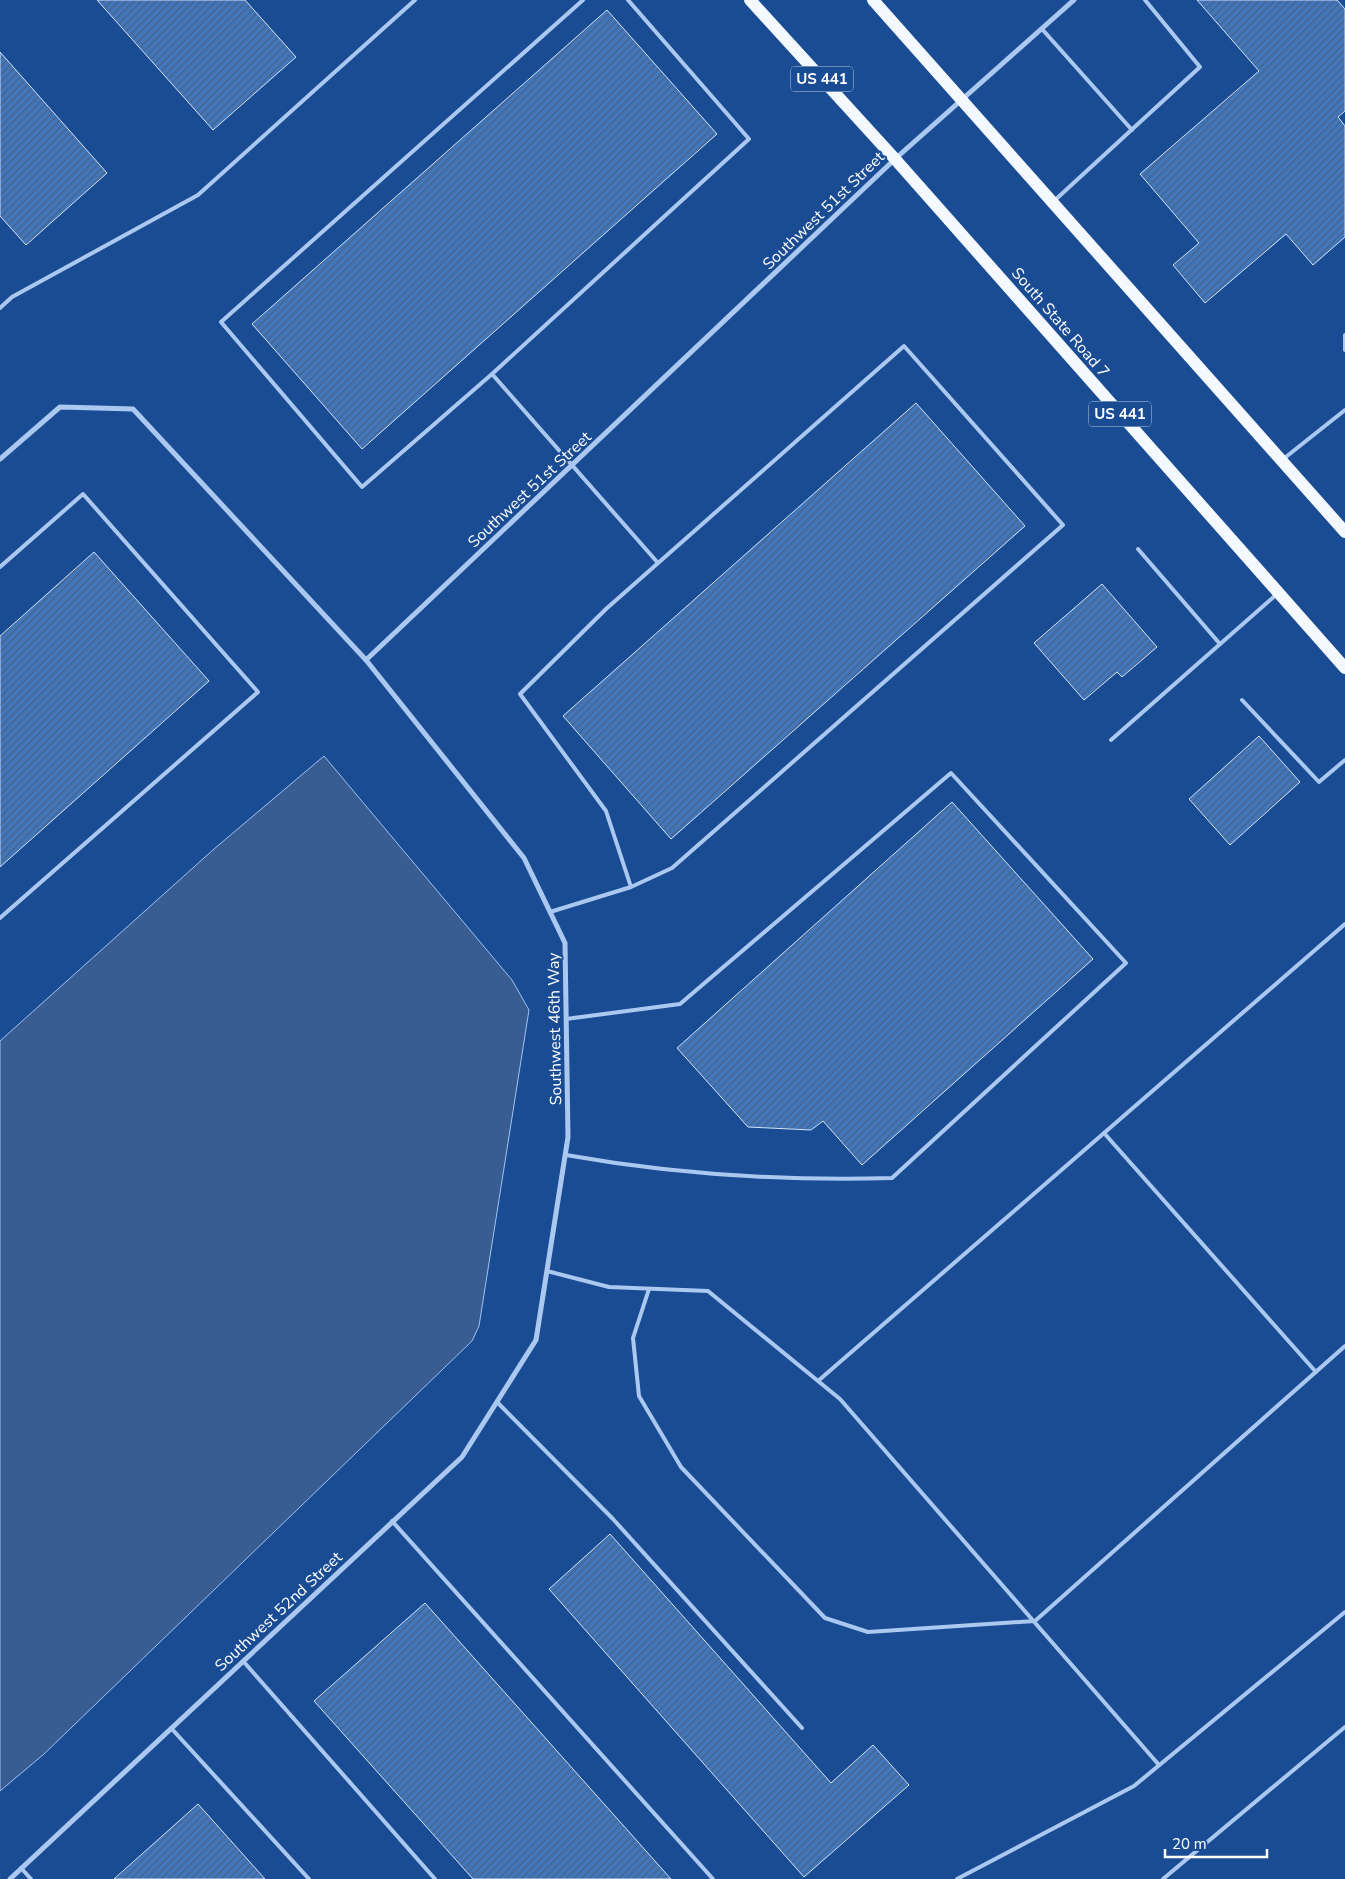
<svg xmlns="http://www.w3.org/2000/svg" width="1345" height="1879" viewBox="0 0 1345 1879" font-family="'Nunito Sans',sans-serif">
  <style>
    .water { fill: #395d92; stroke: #9ec3f2 }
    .building { fill: url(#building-hatch); stroke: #d2e4fb }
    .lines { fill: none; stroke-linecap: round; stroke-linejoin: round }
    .service { stroke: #abc9f0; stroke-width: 4 }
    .minor { stroke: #abc9f0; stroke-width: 5 }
    .primary { stroke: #f4f8ff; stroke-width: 12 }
    .labels { text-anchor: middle; stroke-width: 4; stroke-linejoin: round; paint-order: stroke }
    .shield { fill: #1a4c94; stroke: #bac9df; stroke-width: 1 }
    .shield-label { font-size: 15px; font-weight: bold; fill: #fff }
    .street-label { font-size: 16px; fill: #fff; stroke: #1a4c94 }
  </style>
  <defs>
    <pattern id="building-hatch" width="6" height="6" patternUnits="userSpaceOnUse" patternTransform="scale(1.25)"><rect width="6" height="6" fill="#4276bb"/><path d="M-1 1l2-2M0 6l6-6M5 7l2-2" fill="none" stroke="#476184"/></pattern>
  </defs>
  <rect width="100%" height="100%" fill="#1a4c94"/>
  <!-- water -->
  <polygon class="water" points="324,756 512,980 529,1010 479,1326 472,1341 44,1754 0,1791 0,1041 214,849"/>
  <!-- building -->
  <g class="building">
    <polygon points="97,0 245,0 296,57 213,130"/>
    <polygon points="1197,0 1337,0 1345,9 1345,111 1338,117 1345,126 1345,237 1313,265 1286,234 1205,303 1173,265 1199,243 1140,174 1259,71"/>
    <polygon points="607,10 717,134 362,449 252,324"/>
    <polygon points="0,52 107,173 26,245 0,216"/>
    <polygon points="916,403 1025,526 671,839 563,716"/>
    <polygon points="94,552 209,681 0,867 0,636"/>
    <polygon points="1102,584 1157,647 1122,677 1117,672 1084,700 1034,643"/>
    <polygon points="1259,736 1300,782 1230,845 1189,799"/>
    <polygon points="952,802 1093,959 862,1165 823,1121 811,1130 748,1127 677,1048"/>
    <polygon points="610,1534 831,1783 873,1745 909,1785 804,1877 549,1589"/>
    <polygon points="425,1603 671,1879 473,1879 314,1701"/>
    <polygon points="198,1804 265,1879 114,1879"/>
  </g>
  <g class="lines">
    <!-- service -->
    <g class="service">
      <polyline points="583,0 221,322 362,487 492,374 749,139 628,0"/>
      <polyline points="1042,29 1132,130"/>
      <polyline points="1054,201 1200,67 1145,0"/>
      <polyline points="0,308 12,297 198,195 415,0"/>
      <polyline points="1345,335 1345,350"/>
      <polyline points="492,374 658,563"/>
      <polyline points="1282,460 1345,410"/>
      <polyline points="1138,549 1220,644"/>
      <polyline points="0,567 83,494 258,692 0,918"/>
      <polyline points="1242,700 1319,782 1345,760"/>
      <polyline points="1111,740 1277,594"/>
      <polyline points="550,912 631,887 672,868 1063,525 904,346 606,609 520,694 606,811 631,887"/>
      <polyline points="1104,1133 1316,1372"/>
      <path d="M566 1155C672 1174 783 1181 892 1178L1126 963 951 773 680 1004 566 1019"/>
      <polyline points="547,1271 609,1287 708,1291 840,1399 1159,1765"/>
      <polyline points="649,1289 633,1338 639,1396 681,1467 825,1618 868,1632 1035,1621 1345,1346"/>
      <polyline points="818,1381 1345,924"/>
      <polyline points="497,1402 613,1519 802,1728"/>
      <polyline points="392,1521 713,1879"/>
      <polyline points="243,1661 435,1879"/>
      <polyline points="171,1728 309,1879"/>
      <polyline points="21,1868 31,1879"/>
      <polyline points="957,1879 1134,1786 1345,1612"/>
      <polyline points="1163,1879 1345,1727"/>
    </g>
    <!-- minor -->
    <g class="minor">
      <polyline points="0,459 60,407 133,409 366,660 895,159 1074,0"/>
      <polyline points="10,1879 462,1457 536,1340 568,1137 565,943 524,858 366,660"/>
    </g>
    <!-- primary -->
    <g class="primary">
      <polyline points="750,0 895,159 1345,668"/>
      <polyline points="873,0 1345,532"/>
    </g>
  </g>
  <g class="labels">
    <!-- shield labels -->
    <g class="shield">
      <rect x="791" y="66.5" width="62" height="25" rx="4"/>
      <rect x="1089" y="401.5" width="62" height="25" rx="4"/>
    </g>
    <g class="shield-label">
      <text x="822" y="84">US 441</text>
      <text x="1120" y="419">US 441</text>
    </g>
    <!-- street labels -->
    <g class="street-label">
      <text transform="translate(823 210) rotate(-44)" y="6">Southwest 51st Street</text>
      <text transform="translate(1061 322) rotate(49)" y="6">South State Road 7</text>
      <text transform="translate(529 489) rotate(-43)" y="6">Southwest 51st Street</text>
      <text transform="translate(554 1029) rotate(-91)" y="6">Southwest 46th Way</text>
      <text transform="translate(278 1611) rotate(-43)" y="6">Southwest 52nd Street</text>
    </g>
  </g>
  <!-- scale -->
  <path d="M1165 1849v8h102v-8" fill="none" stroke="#ffffff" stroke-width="2.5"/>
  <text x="1172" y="1849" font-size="15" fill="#ffffff" stroke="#1a4c94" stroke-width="4" paint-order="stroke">20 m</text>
</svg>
